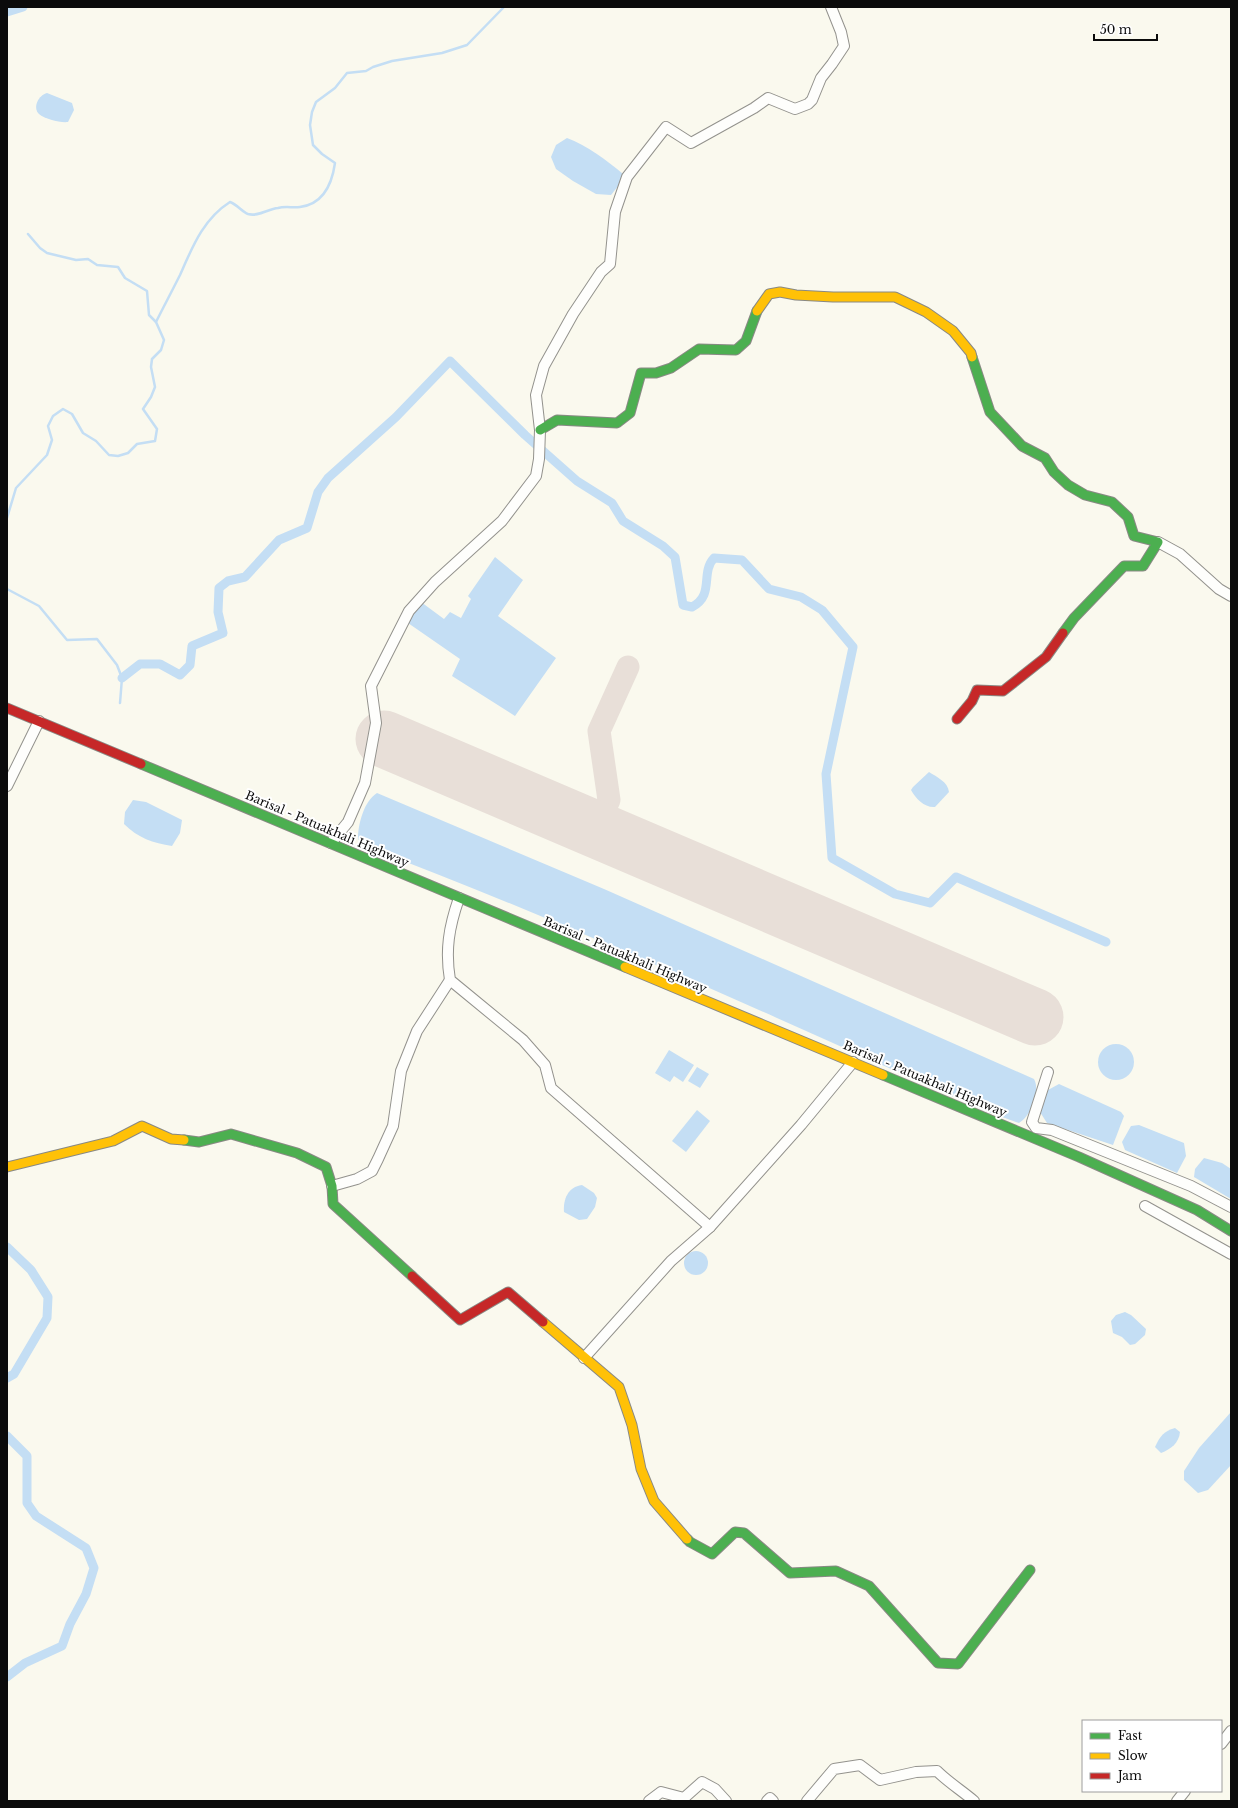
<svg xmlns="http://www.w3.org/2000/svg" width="1238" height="1808" viewBox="0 0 1238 1808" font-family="'Libre Baskerville',serif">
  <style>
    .water { fill: #c4def4 }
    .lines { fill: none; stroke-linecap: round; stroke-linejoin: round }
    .stream { stroke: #c4def4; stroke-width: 2.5 }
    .canal { stroke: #c4def4; stroke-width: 9 }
    .taxiway { stroke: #e8dfd8; stroke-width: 23 }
    .runway { stroke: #e8dfd8; stroke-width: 57 }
    .street-casing { stroke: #93928d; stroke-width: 12 }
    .fast-casing { stroke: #898984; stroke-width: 11 }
    .slow-casing { stroke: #898984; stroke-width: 11 }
    .jam-casing { stroke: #898984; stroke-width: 11 }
    .street { stroke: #fefefc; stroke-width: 10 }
    .fast { stroke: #4caf50; stroke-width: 9 }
    .slow { stroke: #ffc107; stroke-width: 9 }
    .jam { stroke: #c62828; stroke-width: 9 }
    .labels { text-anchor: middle; stroke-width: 4; stroke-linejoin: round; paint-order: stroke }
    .street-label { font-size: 12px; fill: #0b0b0b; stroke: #fff }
  </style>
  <rect width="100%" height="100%" fill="#faf9ee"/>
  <!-- water -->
  <g class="water">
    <path d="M47 93 72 103 74 110 68 122C60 123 45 119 39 114 32 107 39 95 47 93Z"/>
    <path d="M567 138C586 145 608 161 623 174L619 185 611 195 596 194 573 181 556 169 551 157 556 145Z"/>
    <polygon points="495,557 523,580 498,616 556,658 515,716 452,676 460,659 408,623 421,602 444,619 450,612 461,618 471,599 468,596"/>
    <path d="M929 772C937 777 948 782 949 792L935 807C925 808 916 799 911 790L913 787Z"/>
    <path d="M377 793 604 889 1034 1079C1041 1092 1031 1116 1019 1123L983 1110C779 1019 576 926 367 847L358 839C358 824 364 801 377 793Z"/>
    <path d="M133 800 146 802 182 820 180 833 172 846C153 843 138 838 124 824L125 812Z"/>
    <circle cx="1116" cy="1062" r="18"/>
    <polygon points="669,1050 694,1065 683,1082 674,1076 670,1082 655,1073"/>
    <polygon points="697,1067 709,1074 700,1088 688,1081"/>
    <polygon points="1059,1084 1121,1112 1124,1116 1113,1145 1047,1123 1040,1112 1048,1090"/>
    <polygon points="697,1110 710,1121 686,1152 672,1141"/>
    <polygon points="1139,1125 1184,1143 1186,1156 1177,1173 1125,1150 1122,1142 1131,1126"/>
    <polygon points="1204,1158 1222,1163 1231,1169 1231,1199 1194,1177 1195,1169"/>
    <path d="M582 1185 594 1193 597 1198 595 1207 587 1219 579 1220 564 1212C563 1199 568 1187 582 1185Z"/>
    <circle cx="696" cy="1263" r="12"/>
    <polygon points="1125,1312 1131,1315 1146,1329 1145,1335 1135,1344 1130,1345 1122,1337 1113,1333 1111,1321 1116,1315"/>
    <polygon points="1231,1412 1231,1465 1208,1490 1198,1493 1184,1480 1184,1471 1199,1448"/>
    <path d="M1175 1428 1180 1432C1179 1443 1171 1449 1161 1453L1155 1447C1160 1436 1164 1431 1175 1428Z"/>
  </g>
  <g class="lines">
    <!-- stream -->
    <g class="stream">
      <polyline points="28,234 40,248 47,253 76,260 88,259 97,265 118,267 125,278 147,291 149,315 156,322"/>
      <path d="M7 518 16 488 47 455 52 440 48 426 53 416 63 409 72 414 83 433 96 441 109 455 118 456 128 453 137 444 155 441 157 429 143 409 151 397 155 387 151 367 152 359 161 350 164 340 156 322C164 306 172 291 180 275 192 248 203 219 230 202 238 205 242 212 248 214 258 217 268 209 278 208 285 206 293 208 300 207 324 204 332 184 335 163L322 154 313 145 310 125 312 112 316 102 335 88 347 73 366 71 373 67 392 61 442 53 467 45 504 7"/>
      <polyline points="7,589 39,606 67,640 97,639 117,665 122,678 120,703"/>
    </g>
    <!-- canal -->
    <g class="canal">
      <polyline points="7,12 23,7"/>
      <path d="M122 678 140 664H160L180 675 190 665 192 646 223 633 218 612 219 588 228 581 245 577 279 540 307 528 318 492 328 478 396 417 450 361 525 435 577 481 612 503 623 521 663 546 675 557 683 605 692 607C715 595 700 573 714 558L742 560 769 589 801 597 822 610 853 647 826 774 832 858 895 894 930 903 956 877 1106 942"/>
      <polyline points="7,1247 31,1270 48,1297 47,1318 14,1374 7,1378"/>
      <polyline points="7,1436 27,1456 27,1503 36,1516 86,1548 94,1568 86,1594 70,1624 62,1646 25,1663 7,1677"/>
    </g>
    <!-- taxiway -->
    <polyline class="taxiway" points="596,829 609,800 599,731 628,667"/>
    <!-- runway -->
    <polyline class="runway" points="384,739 1035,1017"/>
    <!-- street casing -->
    <g class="street-casing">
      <g id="street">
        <polyline points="1158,542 1180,554 1219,589 1231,596"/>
        <polyline points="7,786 39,721"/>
        <polyline points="331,843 348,822 365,783 376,723 371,686 409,611 435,582 502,521 536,476 539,459 540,430 536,395 544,366 573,314 601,272 610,264 615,212 627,177 666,127 691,143 754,108 768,98 795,109 808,104 812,100 821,78 832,64 844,46 841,32 831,7"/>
        <path d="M459 898C449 927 445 950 450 980L523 1040 545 1065 551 1088 710 1227"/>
        <polyline points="1048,1072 1032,1122 1036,1128 1052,1130 1191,1186 1231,1207"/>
        <polyline points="332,1186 357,1179 372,1171 378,1159 393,1126 401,1071 417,1031 450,980"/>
        <polyline points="1145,1206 1231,1254"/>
        <polyline points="584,1358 671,1261 710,1227 801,1125 853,1062"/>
        <polyline points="1221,1744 1231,1731"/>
        <polyline points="649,1801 661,1792 684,1798 702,1782 715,1789 726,1801"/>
        <polyline points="767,1801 770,1798 773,1801"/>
        <path d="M807 1801 834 1769 860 1765 880 1780 916 1772 937 1771C948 1782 961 1790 974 1801"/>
        <polyline points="1177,1801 1185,1791"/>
      </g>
    </g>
    <!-- fast casing -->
    <g class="fast-casing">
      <g id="fast">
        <polyline points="972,357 990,412 1022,446 1045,458 1054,472 1068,485 1085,495 1112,502 1128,517 1134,536 1158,542 1143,566 1124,566 1074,618 1063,633"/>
        <polyline points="540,430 557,420 617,423 630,413 641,373 656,373 671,368 699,349 736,350 746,341 757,311"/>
        <polyline points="141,764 625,967"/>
        <polyline points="883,1075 1079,1157 1197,1210 1231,1231"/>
        <polyline points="184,1140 199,1142 231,1134 297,1153 326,1167 332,1186 333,1204 412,1276"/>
        <polyline points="687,1539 690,1542 712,1554 735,1532 744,1533 790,1573 836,1571 869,1586 938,1663 958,1664 1030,1570"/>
      </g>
    </g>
    <!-- slow casing -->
    <g class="slow-casing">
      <g id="slow">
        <polyline points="757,311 769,294 780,292 796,295 833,297 895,297 926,312 953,331 971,353 972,357"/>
        <polyline points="625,967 883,1075"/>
        <polyline points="7,1167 113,1141 142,1126 171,1139 184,1140"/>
        <polyline points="543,1322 619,1387 632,1425 641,1469 654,1501 687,1539"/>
      </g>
    </g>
    <!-- jam casing -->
    <g class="jam-casing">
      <g id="jam">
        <polyline points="7,708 141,764"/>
        <polyline points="957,719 972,701 977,690 1003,691 1046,657 1063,633"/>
        <polyline points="412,1276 460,1320 508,1292 543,1322"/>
      </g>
    </g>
    <!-- street -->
    <use href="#street" class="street"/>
    <!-- fast -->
    <use href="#fast" class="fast"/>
    <!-- slow -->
    <use href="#slow" class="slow"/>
    <!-- jam -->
    <use href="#jam" class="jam"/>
  </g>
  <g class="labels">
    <!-- street labels -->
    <g class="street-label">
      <text transform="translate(327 829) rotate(23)" y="4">Barisal - Patuakhali Highway</text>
      <text transform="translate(625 955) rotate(23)" y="4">Barisal - Patuakhali Highway</text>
      <text transform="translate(925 1079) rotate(23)" y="4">Barisal - Patuakhali Highway</text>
    </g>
  </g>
  <!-- border -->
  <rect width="1238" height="1808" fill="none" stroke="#0b0b0b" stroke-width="16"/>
  <!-- legend -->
  <rect x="1082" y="1720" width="140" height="72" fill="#ffffff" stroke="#9d9d9d"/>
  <rect x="1090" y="1733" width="20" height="6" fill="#4caf50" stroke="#9d9d9d"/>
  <text x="1118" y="1740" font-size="12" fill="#0b0b0b">Fast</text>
  <rect x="1090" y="1753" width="20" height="6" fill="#ffc107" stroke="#9d9d9d"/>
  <text x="1118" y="1760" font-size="12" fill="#0b0b0b">Slow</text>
  <rect x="1090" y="1773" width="20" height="6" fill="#c62828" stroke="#9d9d9d"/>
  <text x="1118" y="1780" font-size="12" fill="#0b0b0b">Jam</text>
  <!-- scale -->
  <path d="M1094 34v6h63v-6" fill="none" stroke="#0b0b0b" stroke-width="2"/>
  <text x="1100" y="34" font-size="12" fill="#0b0b0b" stroke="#ffffff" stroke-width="3" paint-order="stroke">50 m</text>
</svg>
